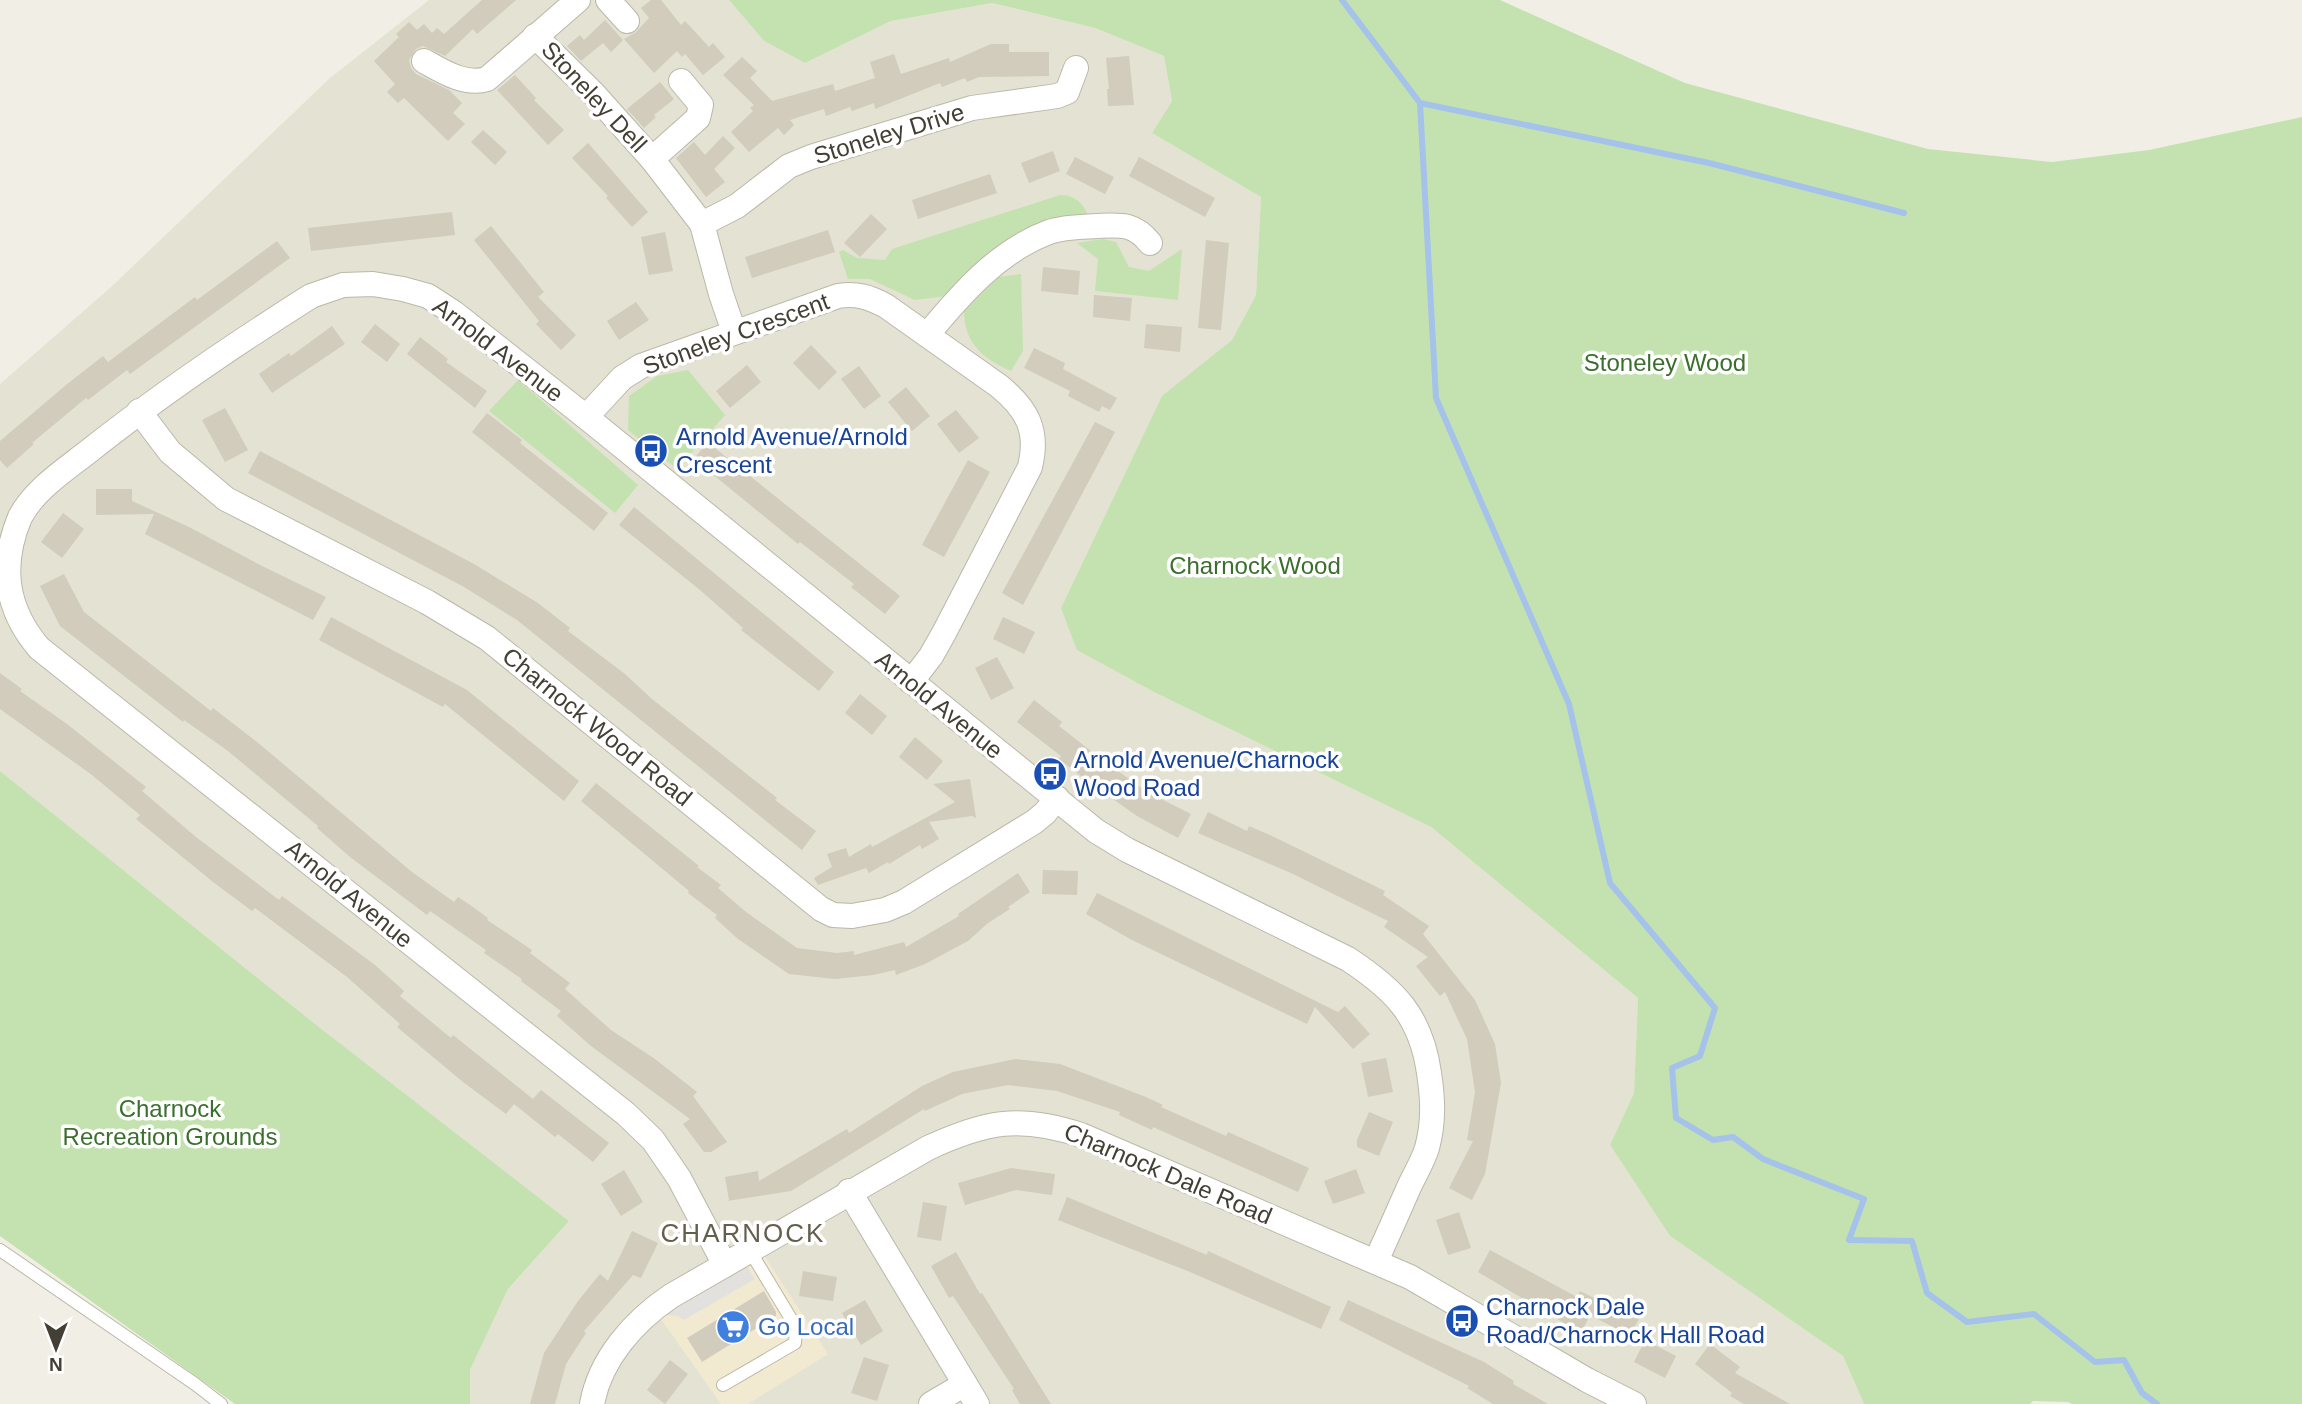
<svg xmlns="http://www.w3.org/2000/svg" width="2302" height="1404" viewBox="0 0 2302 1404" font-family="Arial,sans-serif">
  <style>
    .residential { fill: #e4e2d3 }
    .commercial { fill: #f2e9d1 }
    .green { fill: #c4e2b0 }
    .parking { fill: #e2e1dd }
    .lines { fill: none; stroke-linecap: round; stroke-linejoin: round }
    .stream { stroke: #a5c2ea; stroke-width: 6 }
    .building { fill: #d1ccbb }
    .service-casing { stroke: #bbb8a8; stroke-width: 14 }
    .minor-casing { stroke: #bbb8a8; stroke-width: 26 }
    .service { stroke: #fff; stroke-width: 12 }
    .minor { stroke: #fff; stroke-width: 24 }
    .labels { text-anchor: middle; stroke-width: 7; stroke-linejoin: round; paint-order: stroke }
    .street-label { font-size: 24px; fill: #433f35; stroke: #fff }
    .park-label { font-size: 24px; fill: #3b6f2d; stroke: #fff }
    .transit-label { font-size: 24px; fill: #164399; stroke: #fff; text-anchor: start }
    .shop-label { font-size: 24px; fill: #366cbe; stroke: #fff; text-anchor: start }
    .neighbourhood-label { font-size: 26px; letter-spacing: 2px; fill: #645f4d; stroke: #fff }
  </style>
  <rect width="100%" height="100%" fill="#f1efe5"/>
  <!-- residential -->
  <polygon class="residential" points="429,0 729,0 764,41 805,63 891,21 992,3 1095,28 1164,56 1172,101 1152,133 1261,197 1256,295 1232,340 1162,397 1061,608 1158,694 1431,827 1638,998 1634,1093 1610,1145 1670,1236 1843,1356 1864,1404 470,1404 470,1370 508,1289 569,1221 310,1020 0,771 0,384 110,288 330,78"/>
  <!-- commercial -->
  <polygon class="commercial" points="758,1246 828,1354 748,1404 721,1404 653,1308"/>
  <!-- green -->
  <g class="green">
    <polygon points="729,0 1500,0 1685,83 1928,149 2052,162 2149,150 2302,117 2302,1404 2072,1404 2068,1402 2033,1401 2030,1404 1864,1404 1843,1356 1670,1236 1610,1145 1634,1093 1638,998 1431,827 1158,694 1077,650 1061,608 1162,396 1232,340 1256,295 1261,197 1152,133 1172,101 1164,56 1095,28 992,3 891,21 805,63 764,41"/>
    <path d="M1060 195C1075 195 1082 202 1088 215L947 296 915 300 870 279H848L839 252 843 250 857 258 885 260 892 249Z"/>
    <polygon points="1103,239 1116,242 1129,267 1149,271 1182,249 1178,300 1095,291 1098,259 1077,243"/>
    <path d="M1021 274 1023 351 1011 371C983 359 964 343 964 311L998 277Z"/>
    <polygon points="688,370 725,415 677,469 628,430 629,396 657,376"/>
    <polygon points="518,380 638,485 615,513 489,411"/>
    <polygon points="0,771 310,1020 569,1221 508,1289 470,1370 470,1404 235,1404 0,1236"/>
  </g>
  <!-- parking -->
  <polygon class="parking" points="746,1265 755,1279 684,1320 677,1316 663,1315"/>
  <g class="lines">
    <!-- stream -->
    <g class="stream">
      <polyline points="1342,0 1420,103 1436,398 1569,704 1610,883 1715,1008 1700,1056 1672,1068 1676,1118 1713,1140 1733,1137 1763,1159 1864,1199 1849,1240 1912,1241 1927,1293 1967,1322 2034,1314 2095,1362 2124,1360 2142,1393 2157,1404"/>
      <polyline points="1420,103 1709,163 1904,213"/>
    </g>
  </g>
  <!-- building -->
  <g class="building">
    <polygon points="482,0 516,0 477,34 473,29 445,56 423,46 416,49 409,60 411,68 416,74 449,90 462,103 453,113 465,124 448,141 404,98 398,103 387,92 395,84 374,61 399,37 396,34 409,22 417,30 424,24 432,33 437,28 444,34"/>
    <polygon points="651,0 661,0 681,25 685,21 709,47 713,43 725,57 703,75 685,54 682,57 677,51 654,73 624,39 636,32 649,18 641,8"/>
    <polygon points="605,20 623,40 611,52 603,43 581,61 567,46 580,35 584,40"/>
    <polygon points="991,44 1009,44 1009,52 1049,52 1049,76 979,77 967,82 965,78 942,87 940,83 875,109 874,103 852,111 850,107 826,116 824,109 790,120 794,125 784,135 778,128 749,152 731,132 753,111 750,108 754,105 723,75 742,57 757,71 750,78 772,101 833,84 835,91 875,78 870,62 894,54 901,74 949,58 950,62"/>
    <polygon points="1129,56 1134,105 1108,106 1107,89 1109,89 1106,58"/>
    <polygon points="515,75 536,98 534,100 564,130 548,145 497,90"/>
    <polygon points="660,82 674,99 654,115 656,117 644,128 627,109"/>
    <polygon points="483,130 507,152 495,165 471,142"/>
    <polygon points="723,136 735,148 714,169 725,182 706,197 676,158 694,142 705,155"/>
    <polygon points="588,143 648,212 632,227 606,198 608,196 572,158"/>
    <polygon points="1053,151 1060,171 1029,183 1021,163"/>
    <polygon points="1075,157 1114,177 1105,194 1066,174"/>
    <polygon points="1139,157 1215,198 1205,217 1129,176"/>
    <polygon points="990,174 997,193 918,219 912,200"/>
    <polygon points="452,212 455,235 311,251 308,228"/>
    <polygon points="871,214 887,229 860,257 844,243"/>
    <polygon points="491,226 544,292 538,297 576,335 561,350 536,324 539,321 474,240"/>
    <polygon points="828,230 835,252 752,278 745,257"/>
    <polygon points="665,232 673,271 649,275 641,237"/>
    <polygon points="1206,240 1229,243 1221,330 1198,328"/>
    <polygon points="277,241 290,258 130,374 127,370 88,400 86,398 32,443 34,444 7,468 0,460 0,441 66,385 103,356 108,362 195,297 197,300"/>
    <polygon points="1043,267 1080,271 1078,295 1041,291"/>
    <polygon points="1094,295 1132,298 1130,321 1093,317"/>
    <polygon points="636,302 649,320 619,340 607,321"/>
    <polygon points="375,324 400,344 387,362 361,342"/>
    <polygon points="1146,324 1182,327 1180,352 1144,348"/>
    <polygon points="332,326 345,344 272,393 259,374 289,353 291,356"/>
    <polygon points="420,337 448,359 446,362 487,391 475,408 407,354"/>
    <polygon points="811,345 837,372 819,390 793,363"/>
    <polygon points="1034,348 1065,363 1063,369 1117,398 1110,410 1102,406 1099,412 1068,396 1070,391 1024,368"/>
    <polygon points="747,365 761,382 730,408 716,391"/>
    <polygon points="859,366 881,396 864,409 841,379"/>
    <polygon points="906,387 930,416 912,431 888,402"/>
    <polygon points="225,408 248,450 225,462 202,420"/>
    <polygon points="956,410 979,438 959,453 937,424"/>
    <polygon points="487,413 522,440 520,443 608,513 594,531 472,432"/>
    <polygon points="1095,422 1115,432 1023,605 1002,593"/>
    <polygon points="705,445 711,445 900,596 885,614 851,587 854,584 800,542 798,544 694,459"/>
    <polygon points="260,451 474,564 538,603 570,628 568,631 625,674 652,699 777,798 775,800 816,831 802,850 517,620 464,587 248,473"/>
    <polygon points="968,460 990,472 944,557 922,545"/>
    <polygon points="96,489 132,489 132,501 189,527 262,566 326,597 313,620 145,534 154,514 96,515"/>
    <polygon points="634,507 834,672 819,691 741,630 743,628 700,590 619,525"/>
    <polygon points="63,513 84,529 62,558 41,542"/>
    <polygon points="64,574 84,612 211,711 213,708 257,742 412,872 454,902 458,897 473,907 488,918 487,920 532,950 530,953 570,983 565,989 611,1030 655,1059 697,1092 693,1096 727,1142 711,1152 704,1152 683,1124 690,1119 591,1046 557,1016 561,1011 521,981 522,979 484,953 486,950 430,911 427,915 350,857 317,828 318,826 228,751 184,720 183,722 60,626 40,586"/>
    <polygon points="331,617 467,690 579,781 564,801 445,704 443,707 319,640"/>
    <polygon points="1003,617 1035,632 1024,654 993,639"/>
    <polygon points="997,657 1014,688 991,700 975,668"/>
    <polygon points="0,673 22,689 20,691 67,724 146,787 142,791 196,837 279,900 282,896 375,965 404,991 400,996 451,1038 453,1035 533,1099 541,1090 609,1143 593,1162 558,1134 555,1137 514,1104 506,1114 463,1082 397,1027 400,1024 347,977 255,908 252,911 213,882 136,819 140,815 92,775 0,709"/>
    <polygon points="860,694 887,716 872,735 845,713"/>
    <polygon points="1034,700 1062,722 1059,726 1096,755 1158,800 1159,798 1191,814 1178,838 1137,816 1089,782 1059,759 1061,756 1017,722"/>
    <polygon points="915,737 943,761 927,780 899,757"/>
    <polygon points="970,779 976,818 972,816 929,822 939,839 922,849 920,845 889,864 888,862 869,873 866,868 818,885 814,878 832,867 827,854 846,848 849,857 871,844 872,847 955,802 933,784"/>
    <polygon points="596,783 699,866 697,867 721,885 718,888 746,912 797,948 837,953 854,951 854,955 904,942 906,947 959,916 958,914 1018,873 1030,892 1008,907 1010,909 988,923 968,941 925,964 896,975 895,970 873,975 835,979 789,974 738,939 715,918 717,915 688,893 689,891 581,801"/>
    <polygon points="1208,812 1247,831 1249,826 1272,836 1385,891 1383,895 1429,926 1423,934 1475,1000 1495,1044 1501,1083 1485,1174 1472,1200 1449,1188 1473,1141 1467,1140 1475,1092 1467,1039 1445,992 1440,996 1416,966 1428,957 1384,927 1388,921 1293,874 1198,833"/>
    <polygon points="1043,870 1078,871 1077,895 1042,894"/>
    <polygon points="1097,893 1338,1012 1345,1006 1370,1034 1353,1049 1315,1007 1307,1024 1132,940 1086,914"/>
    <polygon points="1386,1058 1393,1092 1368,1097 1361,1063"/>
    <polygon points="1015,1059 1060,1064 1146,1097 1163,1105 1161,1107 1226,1136 1228,1132 1309,1168 1298,1192 1153,1127 1152,1130 1119,1115 1120,1112 1057,1091 1008,1085 962,1094 925,1111 924,1109 791,1191 727,1201 729,1200 725,1177 758,1171 759,1181 847,1129 849,1133 922,1086 953,1072"/>
    <polygon points="1369,1112 1393,1122 1379,1156 1357,1147 1357,1140"/>
    <polygon points="1011,1168 1055,1174 1052,1195 1016,1190 965,1205 958,1183"/>
    <polygon points="1356,1169 1365,1193 1333,1204 1324,1181"/>
    <polygon points="624,1170 643,1202 621,1216 601,1184"/>
    <polygon points="1067,1197 1207,1255 1208,1251 1331,1307 1321,1329 1190,1272 1058,1220"/>
    <polygon points="923,1202 947,1206 941,1241 917,1237"/>
    <polygon points="1459,1212 1471,1248 1448,1255 1436,1220"/>
    <polygon points="632,1231 658,1243 641,1278 633,1275 584,1331 586,1333 566,1364 555,1404 530,1404 544,1353 578,1301 600,1274 608,1281"/>
    <polygon points="1490,1250 1577,1297 1580,1291 1606,1304 1609,1298 1641,1315 1630,1336 1590,1315 1581,1333 1478,1272"/>
    <polygon points="956,1252 980,1294 982,1293 1051,1404 1020,1404 1012,1390 1014,1389 953,1296 949,1298 931,1266"/>
    <polygon points="803,1271 837,1277 833,1301 799,1296"/>
    <polygon points="764,1291 776,1312 776,1316 702,1362 687,1338"/>
    <polygon points="865,1300 883,1331 861,1345 842,1313"/>
    <polygon points="1348,1300 1484,1362 1514,1381 1513,1384 1548,1404 1493,1404 1467,1388 1469,1386 1339,1320"/>
    <polygon points="1645,1340 1676,1356 1665,1378 1634,1362"/>
    <polygon points="1710,1344 1740,1367 1735,1373 1790,1404 1744,1404 1730,1396 1732,1393 1695,1364"/>
    <polygon points="864,1357 889,1365 877,1401 851,1393"/>
    <polygon points="670,1360 688,1374 665,1404 647,1390"/>
  </g>
  <g class="lines">
    <!-- service casing -->
    <g class="service-casing">
      <g id="service">
        <polyline points="0,1250 195,1384 221,1404"/>
        <polyline points="723,1385 795,1343 796,1327 750,1251"/>
      </g>
    </g>
    <!-- minor casing -->
    <g class="minor-casing">
      <g id="minor">
        <polyline points="608,0 627,21"/>
        <polyline points="535,36 593,93 652,159 702,224 721,294 734,332"/>
        <path d="M424 61C442 71 465 86 487 79L578 0"/>
        <polyline points="652,159 698,118 701,105 681,81"/>
        <polyline points="702,224 737,206 789,166 811,157 972,108 1057,96 1067,92 1076,68"/>
        <path d="M927 335C961 294 998 251 1049 232 1063 227 1082 227 1097 226 1121 225 1134 223 1150 243"/>
        <polyline points="139,411 170,452 226,499 427,602 487,638 821,909 833,915 852,916 885,910 904,902 1034,822 1045,813 1057,798"/>
        <path d="M586 417 622 378 641 366 838 296C857 293 869 297 886 306L999 386C1027 409 1039 430 1030 467L944 633 931 656 911 682"/>
        <polyline points="849,1191 977,1404"/>
        <path d="M725 1265 679 1178 653 1140 626 1114 39 648C5 608 0 565 20 517 35 489 65 470 89 451 160 395 235 344 311 296L343 285 373 284 403 289 428 296 454 313 586 417 1096 831 1127 850 1348 959C1395 990 1421 1016 1429 1073 1433 1099 1434 1122 1427 1148 1423 1161 1415 1174 1409 1187 1398 1212 1387 1237 1376 1261"/>
        <path d="M592 1404C600 1359 634 1321 671 1296L928 1148C986 1121 1020 1115 1081 1135L1410 1277 1587 1380 1634 1404"/>
        <polyline points="931,1404 965,1384"/>
      </g>
    </g>
    <!-- service -->
    <use href="#service" class="service"/>
    <!-- minor -->
    <use href="#minor" class="minor"/>
  </g>
  <!-- icons -->
  <defs>
    <g id="bus-disc" transform="scale(1.75)"><circle r="9.5" fill="#1a4fb4" stroke="#fff"/><path d="M-5-6H5V4H4V6H2V4H-2V6H-4V4H-5ZM-3.5-4V0h7V-4ZM-3.5 1.2v1.5H-2V1.2ZM2 1.2v1.5H3.5V1.2Z" fill="#fff"/></g>
    <g id="supermarket-disc" transform="scale(1.75)"><circle r="9.5" fill="#3f7fe0" stroke="#fff"/><path d="M-6-5.5h2.5l.6 2H6L4.5 2H-2.5L-4.4-4H-6ZM-1.5 3.2a1.3 1.3 0 1 0 .1 0ZM3 3.2a1.3 1.3 0 1 0 .1 0Z" fill="#fff"/></g>
  </defs>
  <g fill-rule="evenodd">
    <use href="#bus-disc" x="651" y="451"/>
    <use href="#bus-disc" x="1050" y="774"/>
    <use href="#bus-disc" x="1462" y="1321"/>
    <use href="#supermarket-disc" x="733" y="1327"/>
  </g>
  <g class="labels">
    <!-- street labels -->
    <g class="street-label">
      <text transform="translate(594 97) rotate(47)" y="8">Stoneley Dell</text>
      <text transform="translate(889 134) rotate(-17)" y="8">Stoneley Drive</text>
      <text transform="translate(736 334) rotate(-20)" y="8">Stoneley Crescent</text>
      <text transform="translate(498 350) rotate(37)" y="8">Arnold Avenue</text>
      <text transform="translate(939 705) rotate(39)" y="8">Arnold Avenue</text>
      <text transform="translate(597 727) rotate(39)" y="8">Charnock Wood Road</text>
      <text transform="translate(349 894) rotate(39)" y="8">Arnold Avenue</text>
      <text transform="translate(1168 1174) rotate(23)" y="8">Charnock Dale Road</text>
    </g>
    <!-- park labels -->
    <g class="park-label">
      <text x="1665" y="371">Stoneley Wood</text>
      <text x="1255" y="574">Charnock Wood</text>
      <text x="170" y="1117">Charnock<tspan x="170" dy="28">Recreation Grounds</tspan></text>
    </g>
    <!-- transit labels -->
    <g class="transit-label">
      <text x="676" y="445">Arnold Avenue/Arnold<tspan x="676" dy="28">Crescent</tspan></text>
      <text x="1074" y="768">Arnold Avenue/Charnock<tspan x="1074" dy="28">Wood Road</tspan></text>
      <text x="1486" y="1315">Charnock Dale<tspan x="1486" dy="28">Road/Charnock Hall Road</tspan></text>
    </g>
    <!-- shop labels -->
    <g class="shop-label">
      <text x="758" y="1335">Go Local</text>
    </g>
    <!-- neighbourhood labels -->
    <g class="neighbourhood-label">
      <text x="743" y="1242">CHARNOCK</text>
    </g>
  </g>
  <!-- north arrow -->
  <g transform="translate(56 1348) rotate(180)" stroke="#ffffff" stroke-width="5" paint-order="stroke">
  <path d="M0-5L12 26L0 18L-12 26Z" fill="#433f35"/>
  <text y="-10" font-size="19" font-weight="bold" text-anchor="middle" fill="#433f35">N</text>
  </g>
</svg>
